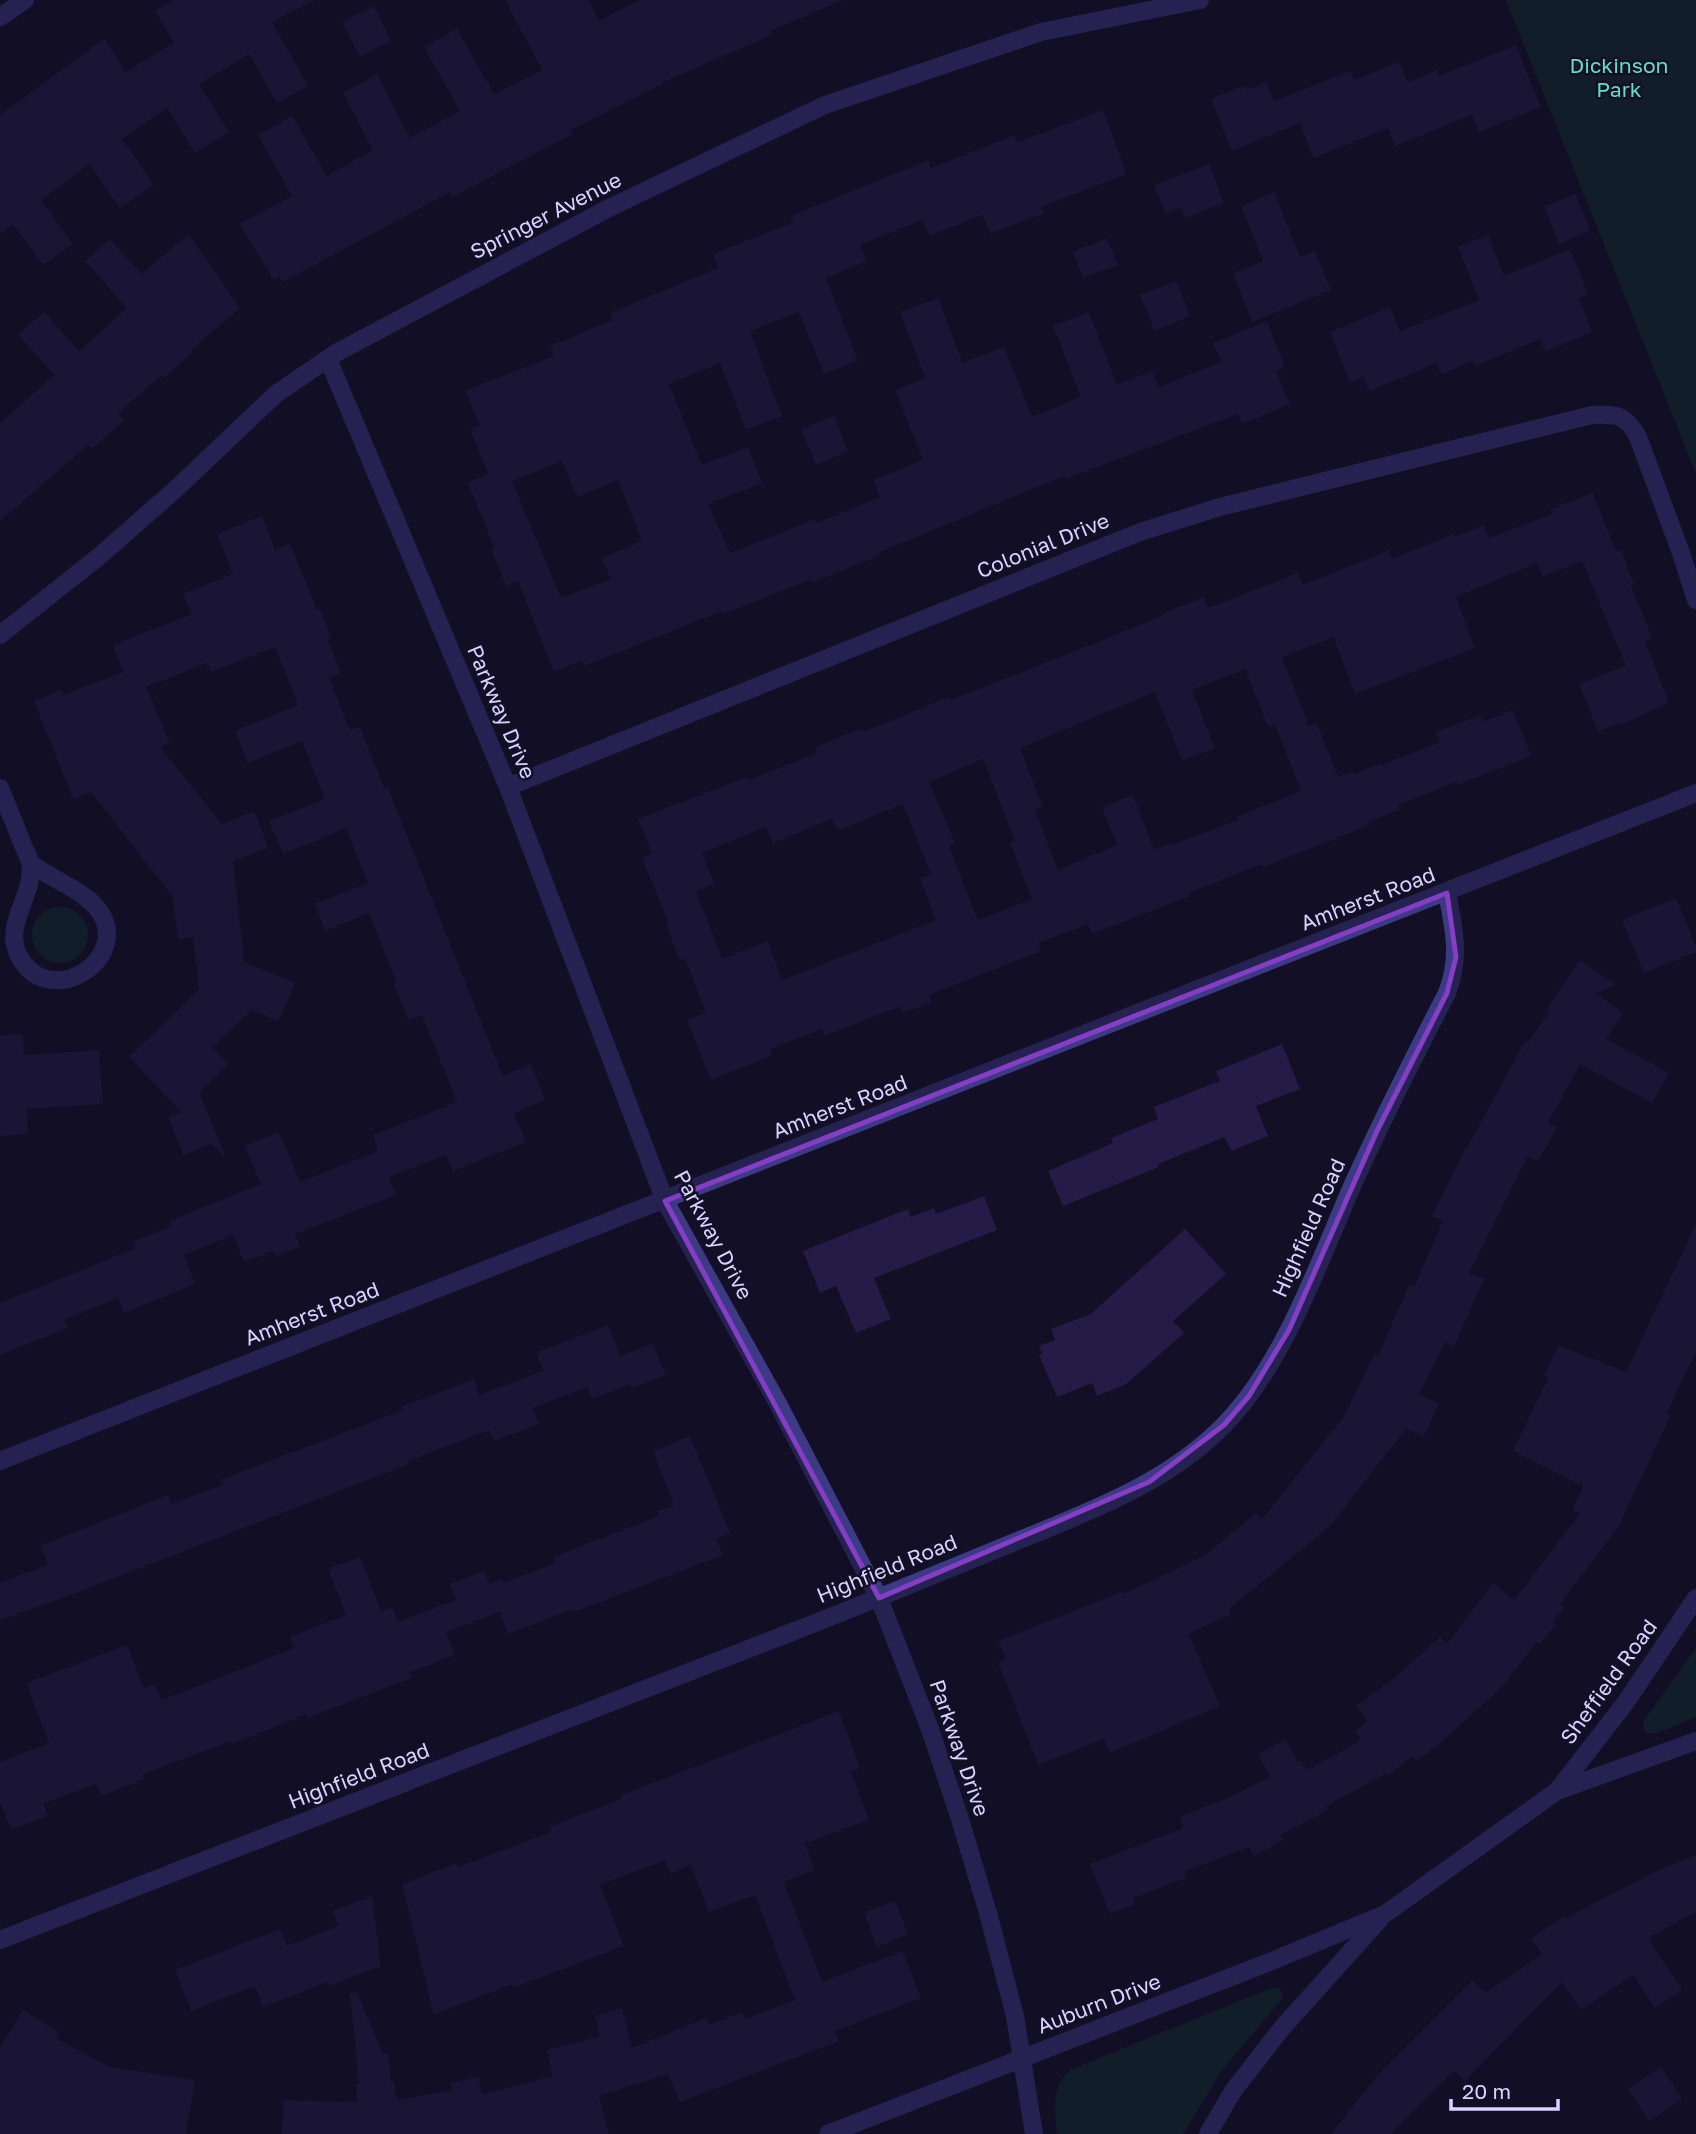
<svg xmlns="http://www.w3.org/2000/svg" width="1696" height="2134" viewBox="0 0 1696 2134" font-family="'Golos Text',sans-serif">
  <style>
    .green { fill: #12302f }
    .building { fill: #241b47; fill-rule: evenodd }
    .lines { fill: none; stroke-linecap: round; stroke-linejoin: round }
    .minor { stroke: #3d3a85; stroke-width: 18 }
    .marked { fill: none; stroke: #843dc5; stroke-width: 5; stroke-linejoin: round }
    .labels { text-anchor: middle; stroke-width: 5; stroke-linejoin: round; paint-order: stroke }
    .park-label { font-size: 21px; fill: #5fe0c0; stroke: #130f26 }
    .street-label { font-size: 21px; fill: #d9d4ff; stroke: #130f26 }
  </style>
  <rect width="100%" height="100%" fill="#130f26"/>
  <!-- green -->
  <g class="green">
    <polygon points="1506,0 1696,0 1696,474"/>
    <circle cx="60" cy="935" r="28"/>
    <polygon points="1696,1648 1696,1717 1656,1733 1646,1733 1643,1727 1643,1722"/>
    <path d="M1274 1987 1279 1988 1283 1994 1282 1999 1222 2070 1183 2134H1057C1055 2111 1051 2087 1070 2070Z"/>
  </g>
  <!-- building -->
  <g class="building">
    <polygon points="174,0 316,0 272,22 308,86 277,103 249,54 199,84 229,132 195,153 167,108 122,139 154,185 120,208 89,164 41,200 73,244 43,265 13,224 0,234 0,115 104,39 126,72 174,43 155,11"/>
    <polygon points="505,0 589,0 599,21 640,0 843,0 770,31 772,35 661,83 662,84 571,130 573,134 452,197 450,192 283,282 279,276 274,280 239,224 292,196 258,135 292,116 327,176 373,150 343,93 377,74 410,138 460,111 424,47 457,29 494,94 542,70"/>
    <polygon points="374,6 391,41 360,57 342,22"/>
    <polygon points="1516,45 1541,107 1479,132 1472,115 1395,146 1388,128 1313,158 1300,123 1232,151 1211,99 1245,85 1247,90 1266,82 1274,101 1350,71 1354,80 1399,62 1408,82 1437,70 1439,76"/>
    <path d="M1103 110 1127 174 1041 207 1044 213 990 234 983 215 929 236 922 220 860 245 867 261 826 278 858 361 824 374 799 312 750 331 782 416 746 430 720 363 669 384 702 465 748 447 762 483 708 504 730 553 815 519 817 523 880 497 873 480 923 460 895 390 925 378 900 312 938 298 963 363 1004 347 1032 417 1081 397 1053 326 1089 312 1117 385 1152 371 1159 387 1221 362 1213 343 1267 321 1285 367 1276 371 1290 404 1242 424 1238 414 1065 479 1064 476 880 552 881 555 811 583 810 580 723 614 722 611 584 666 582 660 554 672 518 581 506 586 491 549 494 547 468 483 488 474 470 429 480 425 465 391 554 356 550 346 613 320 610 313 718 268 713 254 794 222 791 216 928 160 931 168 1015 135 1018 142ZM562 461 577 497 618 480 642 541 602 558 611 579 561 598 512 481Z"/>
    <polygon points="1209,164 1224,203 1185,218 1181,207 1166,214 1154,185"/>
    <polygon points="1274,192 1300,257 1315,251 1331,290 1252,322 1233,273 1263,261 1241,206"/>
    <polygon points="1576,194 1590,231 1559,244 1544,206"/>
    <polygon points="189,234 240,308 191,350 193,352 164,378 162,375 118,413 124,420 92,449 88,445 0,521 0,423 54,375 18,334 44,312 79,351 127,308 85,261 110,239 141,274"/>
    <polygon points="1488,235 1504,276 1570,249 1588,294 1579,298 1592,332 1545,352 1540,339 1475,366 1473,361 1441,374 1437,363 1369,391 1363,377 1350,382 1330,332 1390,307 1400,331 1479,300 1458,247"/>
    <polygon points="1107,238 1118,265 1083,278 1073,252"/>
    <polygon points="1176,281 1190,316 1155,331 1140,295"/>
    <polygon points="834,416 848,451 816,465 801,429"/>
    <path d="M1593 493 1616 551 1621 549 1634 584 1631 585 1652 638 1645 641 1669 703 1620 725 1619 723 1598 731 1579 684 1626 666 1582 561 1542 577 1537 563 1456 597 1475 648 1355 694 1333 637 1282 657 1309 726 1317 723 1338 777 1353 771 1354 774 1381 763 1382 765 1440 742 1436 732 1480 715 1483 722 1513 710 1531 756 1457 785 1456 782 1398 805 1400 810 1368 822 1370 825 1264 867 1263 864 1241 872 1189 893 1190 896 1092 934 1088 924 1038 943 1041 951 929 995 932 1002 903 1013 901 1006 824 1036 821 1029 770 1049 773 1055 711 1080 687 1020 706 1013 685 958 680 960 666 925 669 923 642 858 652 853 638 819 747 777 749 780 817 753 815 747 862 728 864 732 948 697 950 700 1018 674 1162 616 1161 614 1204 597 1208 608 1298 573 1303 585 1389 550 1392 559 1453 534 1454 537 1484 525 1489 538 1552 514 1551 509ZM1245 669 1268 727 1275 725 1301 791 1236 817 1238 820 1172 845V843L1154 850 1133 795 1102 807 1117 845 1058 870 1035 810 1043 807 1020 748 1155 692 1182 761 1215 748 1192 690ZM983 759 1015 841 1010 843 1032 899 978 920 949 846 955 843 929 782ZM903 804 931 874 920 878 936 920 782 980 768 941 722 959 696 891 714 883 702 853 766 827 773 843 832 819 837 831Z"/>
    <polygon points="262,516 275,550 290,543 317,610 320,609 331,637 327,639 341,673 329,678 350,730 360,727 385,790 388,788 503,1076 531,1064 545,1100 514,1113 526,1142 453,1171 446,1155 389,1177 396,1195 295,1234 300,1247 276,1256 273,1251 244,1262 233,1235 184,1255 195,1284 124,1313 118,1298 64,1320 68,1328 0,1355 0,1303 136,1248 133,1242 171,1226 169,1221 261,1184 245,1146 279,1132 300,1182 378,1151 373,1135 457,1102 422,1015 408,1020 393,982 396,981 369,913 325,931 315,904 368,883 346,828 283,854 269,821 325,799 302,741 248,763 235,731 298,705 275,647 211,672 207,663 146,687 170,743 160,747 222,824 255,811 268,848 233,861 244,962 295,983 279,1021 252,1010 212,1047 228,1064 199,1092 225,1155 223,1156 212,1144 183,1155 168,1117 181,1112 129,1057 199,990 193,937 178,939 173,897 91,792 73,799 34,701 61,690 63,695 123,672 113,645 192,614 183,594 233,574 217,534"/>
    <polygon points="1676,898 1696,946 1696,952 1644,973 1622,920"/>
    <polygon points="1580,960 1616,985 1596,993 1623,1013 1606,1039 1669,1073 1652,1103 1580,1064 1548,1123 1557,1128 1538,1161 1527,1157 1469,1273 1484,1279 1454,1346 1445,1342 1419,1394 1439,1404 1423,1437 1406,1429 1329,1527 1229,1609 1231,1614 1189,1634 1220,1706 1110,1753 1104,1739 1038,1765 998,1662 1006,1659 998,1641 1123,1591 1124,1594 1204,1556 1256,1513 1262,1519 1345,1415 1374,1354 1378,1356 1409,1285 1414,1287 1443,1221 1432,1216 1466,1147 1467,1148 1525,1041 1528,1042 1550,1012 1543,1015"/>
    <polygon points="23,1034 24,1055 99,1050 103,1104 27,1109 28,1134 0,1136 0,1035"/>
    <polygon points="1282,1044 1300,1089 1256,1106 1268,1136 1231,1151 1225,1137 1158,1164 1159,1167 1063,1206 1048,1171 1113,1143 1111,1138 1158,1119 1154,1107 1220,1081 1216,1071"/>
    <polygon points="984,1196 997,1230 874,1278 891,1319 856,1333 836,1286 820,1293 803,1251 908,1209 910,1217 934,1208 936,1214"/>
    <polygon points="1696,1224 1696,1351 1667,1413 1671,1415 1618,1527 1560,1604 1564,1607 1552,1622 1556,1624 1540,1644 1537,1642 1503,1686 1438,1745 1416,1761 1413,1756 1388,1775 1387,1773 1326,1806 1328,1810 1280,1835 1283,1840 1254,1856 1249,1847 1184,1872 1186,1878 1133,1898 1135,1904 1110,1914 1090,1864 1183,1828 1179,1817 1231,1797 1270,1777 1258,1754 1286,1739 1298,1762 1301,1760 1307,1770 1362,1740 1355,1731 1367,1721 1356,1706 1397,1676 1440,1637 1447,1644 1493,1583 1514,1600 1580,1514 1572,1510 1583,1486 1513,1451 1548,1378 1544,1376 1558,1345 1626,1372"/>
    <polygon points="1185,1229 1226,1274 1173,1321 1184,1333 1125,1385 1097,1396 1092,1383 1057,1397 1039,1355 1042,1354 1039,1346 1055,1340 1051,1329 1091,1314"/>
    <polygon points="608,1325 620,1356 653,1343 666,1375 632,1388 631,1384 592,1399 587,1387 533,1408 539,1424 494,1441 489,1430 408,1461 409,1464 60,1599 0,1620 0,1583 48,1565 40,1546 168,1495 171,1504 222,1485 220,1480 403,1410 401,1407 474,1379 479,1395 543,1371 536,1353"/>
    <polygon points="690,1436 730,1533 716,1539 723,1555 574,1612 573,1609 508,1634 500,1612 446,1632 455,1655 409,1673 411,1678 308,1718 307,1714 232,1744 231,1741 143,1774 145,1779 101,1796 96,1784 44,1803 48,1816 11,1830 0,1802 0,1762 49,1743 26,1683 127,1645 144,1688 155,1684 161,1700 191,1689 294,1648 290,1637 346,1615 328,1569 360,1557 381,1611 392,1607 398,1622 456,1600 450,1584 484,1571 489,1584 502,1579 504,1583 555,1563 553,1557 659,1516 657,1511 674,1505 653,1451"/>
    <polygon points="839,1711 860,1768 851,1772 869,1820 805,1843 815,1870 784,1882 822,1982 903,1951 921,1998 835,2031 839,2041 680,2102 668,2074 599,2096 609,2134 282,2134 283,2100 357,2102 356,2085 359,2084 350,1993 357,1992 383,2054 389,2054 391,2082 394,2081 397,2100 452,2090 451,2083 478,2077 482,2094 553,2076 547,2050 600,2036 595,2016 622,2008 632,2048 706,2018 709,2025 742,2012 745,2019 795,2000 755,1895 709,1912 691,1865 670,1874 665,1860 600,1885 624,1946 513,1988 512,1984 434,2015 402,1884 457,1863 458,1867 551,1832 549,1827 621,1799 619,1796"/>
    <polygon points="1696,1855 1696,1912 1648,1938 1682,1990 1655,2008 1633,1975 1581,2010 1562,1982 1465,2081 1454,2070 1391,2134 1331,2134 1376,2077 1473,1980 1486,1993 1542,1954 1531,1939 1565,1916 1566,1918 1654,1872"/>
    <polygon points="372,1896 381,1966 329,1986 327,1982 263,2007 255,1986 191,2011 175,1970 280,1929 287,1946 338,1926 333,1911"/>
    <polygon points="895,1901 908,1934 877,1947 864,1913"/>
    <polygon points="23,2010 59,2032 56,2038 110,2067 195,2080 186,2134 0,2134 0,2048"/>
    <polygon points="1661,2067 1682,2099 1649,2121 1628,2089"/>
  </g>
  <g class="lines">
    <!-- minor -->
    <g class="minor">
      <polyline points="0,17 25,0"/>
      <polyline points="328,359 508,787 665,1201 776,1400 879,1598 930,1729 959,1816 988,1913 1015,2016 1034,2134"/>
      <polyline points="0,635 102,554 179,486 276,394 336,353 609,208 825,105 1041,32 1200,0"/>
      <path d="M508 787 1140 532 1220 507 1592 415C1617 414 1625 414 1638 437L1681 553 1696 600"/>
      <path d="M0 788C7 806 15 824 22 843 24 849 29 856 30 863 36 894 2 924 19 956 50 1014 136 956 97 908 82 890 50 878 30 863"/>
      <polyline points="0,1461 1696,793"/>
      <polyline points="1557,1791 1626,1702 1696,1598"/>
      <path d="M0 1940C264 1837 528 1735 792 1632 864 1604 934 1575 1005 1546 1082 1514 1167 1485 1226 1423 1286 1360 1319 1261 1354 1182 1383 1118 1415 1055 1447 993 1461 956 1454 930 1447 893"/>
      <polyline points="828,2134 1272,1961 1385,1914 1557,1791 1696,1741"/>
      <polyline points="1208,2134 1233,2091 1282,2028 1380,1919"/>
    </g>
  </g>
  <!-- marked area -->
  <path d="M0 0H1696V2134H0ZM1447 893 1456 957 1447 993 1377 1131 1289 1330 1249 1396 1224 1425 1149 1482 879 1598 665 1201Z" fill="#130f26" fill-opacity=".55" fill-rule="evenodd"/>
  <path class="marked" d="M1447 893 1456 957 1447 993 1377 1131 1289 1330 1249 1396 1224 1425 1149 1482 879 1598 665 1201Z"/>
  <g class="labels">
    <!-- park labels -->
    <g class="park-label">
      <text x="1619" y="73">Dickinson<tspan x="1619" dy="24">Park</tspan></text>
    </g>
    <!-- street labels -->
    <g class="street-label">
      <text transform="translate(546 216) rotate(-27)" y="7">Springer Avenue</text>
      <text transform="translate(1043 546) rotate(-22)" y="7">Colonial Drive</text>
      <text transform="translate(501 712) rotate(67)" y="7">Parkway Drive</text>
      <text transform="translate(1368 899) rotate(-21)" y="7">Amherst Road</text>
      <text transform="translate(840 1107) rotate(-21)" y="7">Amherst Road</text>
      <text transform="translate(1309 1228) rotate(-66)" y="7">Highfield Road</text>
      <text transform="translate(713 1235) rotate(62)" y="7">Parkway Drive</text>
      <text transform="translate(312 1314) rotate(-21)" y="7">Amherst Road</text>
      <text transform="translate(887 1569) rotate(-22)" y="7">Highfield Road</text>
      <text transform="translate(1609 1682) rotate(-54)" y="7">Sheffield Road</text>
      <text transform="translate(959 1748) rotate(71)" y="7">Parkway Drive</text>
      <text transform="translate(359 1776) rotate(-21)" y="7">Highfield Road</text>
      <text transform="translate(1099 2004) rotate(-21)" y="7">Auburn Drive</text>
    </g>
  </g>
  <!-- scale -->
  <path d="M1451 2099v10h107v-10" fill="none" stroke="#d9d4ff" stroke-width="3.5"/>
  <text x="1462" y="2099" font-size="21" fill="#d9d4ff" stroke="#130f26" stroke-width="5" paint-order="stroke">20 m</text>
</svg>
